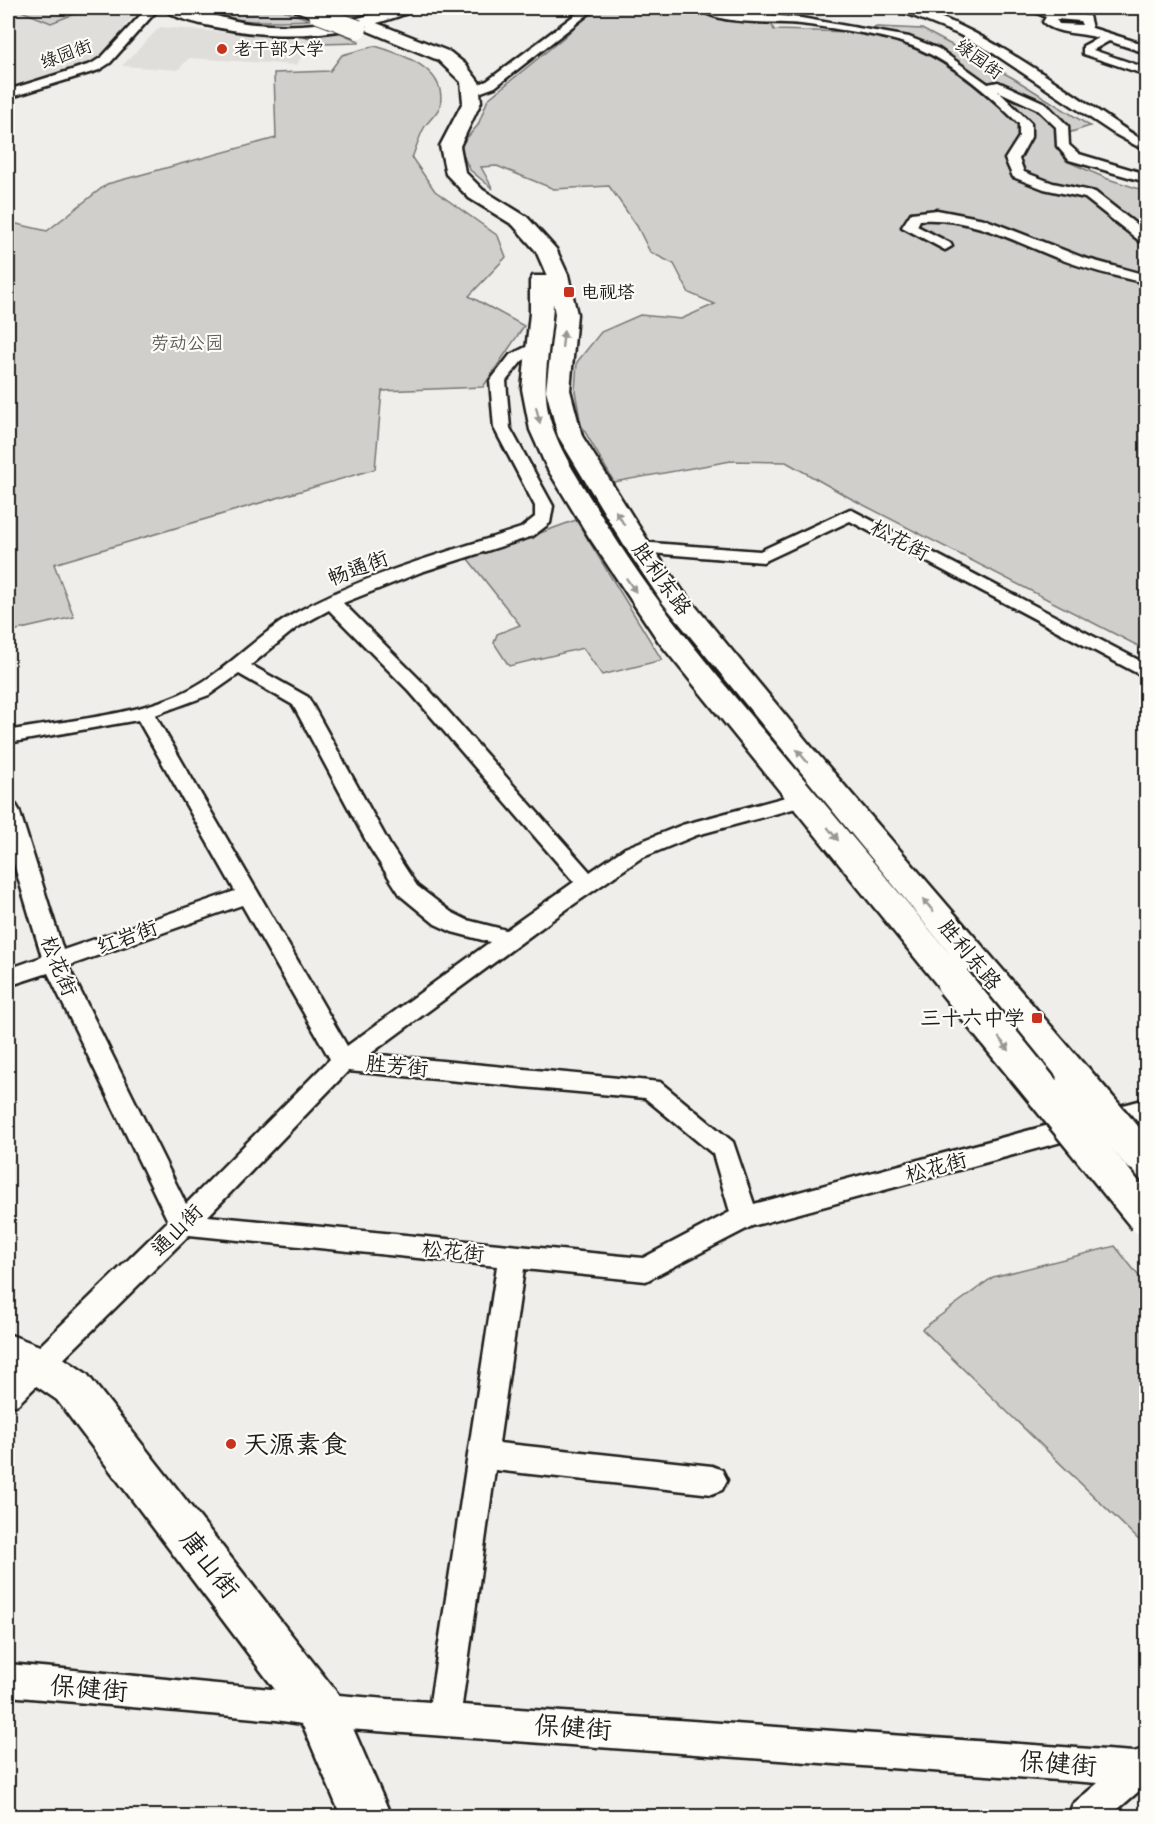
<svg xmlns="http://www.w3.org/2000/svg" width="1154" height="1824" viewBox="0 0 1154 1824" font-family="Itim,'LXGW WenKai TC',sans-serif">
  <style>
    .built { fill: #e0deda }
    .green { fill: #d0cfcc; stroke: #767674; stroke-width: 1.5 }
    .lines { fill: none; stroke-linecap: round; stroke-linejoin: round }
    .street-casing { stroke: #1c1c1c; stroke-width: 5 }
    .secondary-casing { stroke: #1c1c1c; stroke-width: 5 }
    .primary-casing { stroke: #1c1c1c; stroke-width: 5 }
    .street { fill: #fdfcf7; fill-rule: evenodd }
    .secondary { fill: #fdfcf7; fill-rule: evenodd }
    .primary { fill: #fdfcf7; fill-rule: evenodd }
    .primary-bridge-far1-casing { stroke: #1c1c1c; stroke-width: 20; stroke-linecap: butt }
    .primary-bridge-casing { stroke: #1c1c1c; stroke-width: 40; stroke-linecap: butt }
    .primary-bridge-far1 { stroke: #fdfcf7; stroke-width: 18 }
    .primary-bridge { stroke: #fdfcf7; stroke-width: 35 }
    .oneway { fill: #989794 }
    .poi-dot { fill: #c8321e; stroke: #fdfcf7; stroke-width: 2 }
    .labels { text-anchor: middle; stroke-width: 4.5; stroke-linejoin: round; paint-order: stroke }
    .far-poi-label { font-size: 18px; fill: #1c1c1c; stroke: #fdfcf7; text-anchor: start }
    .far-street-label { font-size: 18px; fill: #1c1c1c; stroke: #fdfcf7 }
    .far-park-label { font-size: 18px; fill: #5b5b5a; stroke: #fdfcf7 }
    .street-label { font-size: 21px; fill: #1c1c1c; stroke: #fdfcf7 }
    .poi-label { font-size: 21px; fill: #1c1c1c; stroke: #fdfcf7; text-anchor: end }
    .near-poi-label { font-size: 26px; fill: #1c1c1c; stroke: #fdfcf7; text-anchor: start }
    .near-street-label { font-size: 26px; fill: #1c1c1c; stroke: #fdfcf7 }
  </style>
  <rect width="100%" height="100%" fill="#f0eeea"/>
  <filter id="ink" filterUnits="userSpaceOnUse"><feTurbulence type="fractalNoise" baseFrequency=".0167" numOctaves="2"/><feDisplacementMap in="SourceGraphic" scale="12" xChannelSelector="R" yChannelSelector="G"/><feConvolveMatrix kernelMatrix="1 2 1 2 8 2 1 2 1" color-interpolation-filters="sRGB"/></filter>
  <g filter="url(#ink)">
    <!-- built -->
    <g class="built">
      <polygon points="8,8 139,8 101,59 8,87"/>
      <polygon points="160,27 311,39 297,65 189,58 178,70 122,66"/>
    </g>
    <!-- green -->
    <g class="green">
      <polygon points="14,8 90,8 51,23"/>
      <path d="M186 8H278L310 20C274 21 219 25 186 8Z"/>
      <polygon points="595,8 692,8 728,19 771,23 774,30 856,32 877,27 922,29 1013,78 1090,126 1056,137 1066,161 1108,179 1146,191 1146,650 850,498 786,462 731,461 614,482 581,425 575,391 577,362 601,332 640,315 681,319 715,304 689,293 674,264 650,252 637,226 609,186 554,189 497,166 481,167 493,189 470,170 459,147 478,125 488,99 563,38"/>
      <polygon points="331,29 359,41 359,43 322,44 316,38 299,37 297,33"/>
      <path d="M375 46C402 54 448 69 440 106 438 113 428 121 424 128 419 137 416 148 412 158L435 191 498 236 506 257 469 296 524 326 483 387 382 391 375 469 54 564 74 617 8 632V222L47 231 107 184 276 138 274 73 330 71 342 55Z"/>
      <polygon points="576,520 662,660 602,675 583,648 509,666 494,643 497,634 520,625 468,559"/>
      <polygon points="1115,1246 1146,1285 1146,1547 922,1329 993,1277"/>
    </g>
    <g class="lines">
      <!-- street casing -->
      <g class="street-casing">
        <g id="street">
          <polygon points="147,8 159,8 110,63 99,70 8,98 8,90 91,64 102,57"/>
          <polygon points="584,8 596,8 495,87 476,94 468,94 468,88 487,81"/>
          <path d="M698 8 801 18 909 37 939 49 988 84 998 82 1045 103 1068 126 1069 145 1079 154 1146 174V182L1069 160 1057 146 1056 127 1037 109 998 91 1031 123V137L1019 159 1024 172 1053 183 1095 192 1146 232V243L1141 242 1085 198 1044 189 1013 177 1005 159 1019 137V124C987 92 947 57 904 43 878 34 829 28 801 24 774 21 719 26 698 8Z"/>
          <path d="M893 8C954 1 1090 109 1146 142V151L1113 133 990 51 958 34Z"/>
          <path d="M1026 8 1089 16 1092 28 1146 45V53L1109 41 1093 50 1146 68V75L1083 54V46L1098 38C1081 32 1056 35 1043 22L1046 17ZM1056 19 1080 21 1082 25 1059 24Z"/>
          <path d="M937 210 984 219 1084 258 1146 275V283C1117 277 1086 269 1057 258 1012 240 971 217 920 220L917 226 950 243 952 246 945 250 902 227 911 213Z"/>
          <path d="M538 341 543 343 546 346 543 349 522 361 506 381 510 428 553 506 550 523 533 536 421 572 343 603 424 684 590 872 625 848 682 825 804 792 811 794 815 799 811 804 697 835 641 858 567 909 370 1054 660 1082 733 1142 754 1204 1146 1099V1119L752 1226 646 1281 524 1269 499 1443 712 1466 722 1470 727 1480 722 1490 712 1494 495 1470 462 1705 1134 1752 1146 1748V1785L1110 1816H1068L1073 1804 1098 1783 321 1727 276 1720 8 1696V1664C149 1676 289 1693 430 1702L497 1266 189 1235 18 1404 8 1408V1377L168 1221 48 973 8 986V969L42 957 8 844V803L16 805 19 810 63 950 235 891 138 720 8 743V731C65 720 127 717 180 694 226 674 256 634 299 611 368 573 446 553 521 528L535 517V506L494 428 490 381 510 355ZM329 610 410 692 574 882 506 930 467 920 451 912 417 886 390 845 308 697 251 665 296 628ZM239 674 293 705 370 848 401 896 435 924 452 932 490 942 347 1046 155 715 209 695ZM242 905 330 1059 186 1204 68 966ZM348 1071 645 1098 713 1154 730 1212 643 1258 208 1216Z"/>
          <polygon points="850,509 1146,664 1146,678 850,521 763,562 638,552 629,547 638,542 760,551"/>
        </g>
      </g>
      <!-- secondary casing -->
      <g class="secondary-casing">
        <g id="secondary">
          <path d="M164 8C189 5 226 21 254 24 287 27 320 25 352 19 374 16 393 5 415 8L413 11C345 38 272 41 201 24 190 21 171 17 164 8Z"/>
          <polygon points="8,1334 53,1351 87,1374 338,1694 391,1816 341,1816 304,1728 57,1400 23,1377 8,1370"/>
        </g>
      </g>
      <!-- primary casing -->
      <g class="primary-casing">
        <g id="primary">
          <polygon points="294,8 316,8 326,14 318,19 296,11"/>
          <path d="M374 22 450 52 465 64 479 82 481 102 460 146 465 172 483 190 527 217 556 249 568 275 577 314 570 390 582 436 651 546 682 590 814 750 1087 1068 1092 1078 1087 1088 1074 1092 1061 1088 966 974 971 982 966 991 954 995 942 991 659 642 589 537 547 468 530 430 522 389 530 313V281L533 276H547L536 251 513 225 469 198 446 174 440 146 463 102 461 82 438 60 368 31 366 27 368 23ZM553 303 555 314 546 390 558 436 625 547 662 602 953 958C893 885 832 813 772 741 711 669 651 598 602 517 583 485 559 453 549 416 540 379 552 341 553 303Z"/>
        </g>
      </g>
      <!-- street -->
      <use href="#street" class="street"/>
      <!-- secondary -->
      <use href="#secondary" class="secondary"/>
      <!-- primary -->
      <use href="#primary" class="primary"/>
      <!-- primary-bridge-far1 casing -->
      <g class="primary-bridge-far1-casing">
        <polyline id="primary-bridge-far1" points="318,14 358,29"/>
      </g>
      <!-- primary-bridge casing -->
      <g class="primary-bridge-casing">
        <g id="primary-bridge">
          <polyline points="954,982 1146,1218"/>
          <polyline points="1074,1078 1139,1154"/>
        </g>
      </g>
      <!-- primary-bridge-far1 -->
      <use href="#primary-bridge-far1" class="primary-bridge-far1"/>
      <!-- primary-bridge -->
      <use href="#primary-bridge" class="primary-bridge"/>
    </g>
    <!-- one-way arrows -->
    <defs><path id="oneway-solid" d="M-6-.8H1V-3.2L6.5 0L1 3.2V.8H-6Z" transform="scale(1.5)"/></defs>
    <g class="oneway">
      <use href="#oneway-solid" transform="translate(563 339) rotate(-84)"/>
      <use href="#oneway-solid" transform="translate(538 415) rotate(76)"/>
      <use href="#oneway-solid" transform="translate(620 518) rotate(-121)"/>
      <use href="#oneway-solid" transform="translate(631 585) rotate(55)"/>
      <use href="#oneway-solid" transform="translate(802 756) rotate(-130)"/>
      <use href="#oneway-solid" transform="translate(833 834) rotate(51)"/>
      <use href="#oneway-solid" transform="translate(928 905) rotate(-130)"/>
      <use href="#oneway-solid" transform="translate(1004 1044) rotate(51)"/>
    </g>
  </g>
  <!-- markers -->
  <g class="poi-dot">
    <circle cx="222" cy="49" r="6"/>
    <rect x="563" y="286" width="12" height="12" rx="3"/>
    <rect x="1031" y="1012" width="12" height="12" rx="3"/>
    <circle cx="231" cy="1444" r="6"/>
  </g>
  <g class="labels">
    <!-- far-poi labels -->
    <g class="far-poi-label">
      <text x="234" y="55">老干部大学</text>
      <text x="581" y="298">电视塔</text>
    </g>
    <!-- far-street labels -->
    <g class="far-street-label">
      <text transform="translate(66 54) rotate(-20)" y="6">绿园街</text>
      <text transform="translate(979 59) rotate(36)" y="6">绿园街</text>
    </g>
    <!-- far-park labels -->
    <g class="far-park-label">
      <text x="187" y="349">劳动公园</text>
    </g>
    <!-- street labels -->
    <g class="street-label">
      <text transform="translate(900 540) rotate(28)" y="7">松花街</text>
      <text transform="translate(358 568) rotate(-21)" y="7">畅通街</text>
      <text transform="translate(662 579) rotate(54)" y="7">胜利东路</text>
      <text transform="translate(127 937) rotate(-20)" y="7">红岩街</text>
      <text transform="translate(970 955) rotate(50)" y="7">胜利东路</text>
      <text transform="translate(59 966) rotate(68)" y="7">松花街</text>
      <text transform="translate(397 1066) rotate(5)" y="7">胜芳街</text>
      <text transform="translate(936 1167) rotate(-15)" y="7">松花街</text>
      <text transform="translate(177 1230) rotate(-45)" y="7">通山街</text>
      <text transform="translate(453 1251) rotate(6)" y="7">松花街</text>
    </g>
    <!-- poi labels -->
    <g class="poi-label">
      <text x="1025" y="1025">三十六中学</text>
    </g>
    <!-- near-poi labels -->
    <g class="near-poi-label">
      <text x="243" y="1453">天源素食</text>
    </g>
    <!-- near-street labels -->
    <g class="near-street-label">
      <text transform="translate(210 1564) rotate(52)" y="9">唐山街</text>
      <text transform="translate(89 1688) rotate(5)" y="9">保健街</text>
      <text transform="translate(573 1727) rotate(4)" y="9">保健街</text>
      <text transform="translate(1058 1763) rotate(4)" y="9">保健街</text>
    </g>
  </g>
  <!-- margin -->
  <rect width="1154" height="1824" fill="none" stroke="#fdfcf7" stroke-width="30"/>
  <rect x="15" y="15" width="1124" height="1794" fill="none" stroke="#1c1c1c" stroke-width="2" filter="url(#ink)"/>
</svg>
